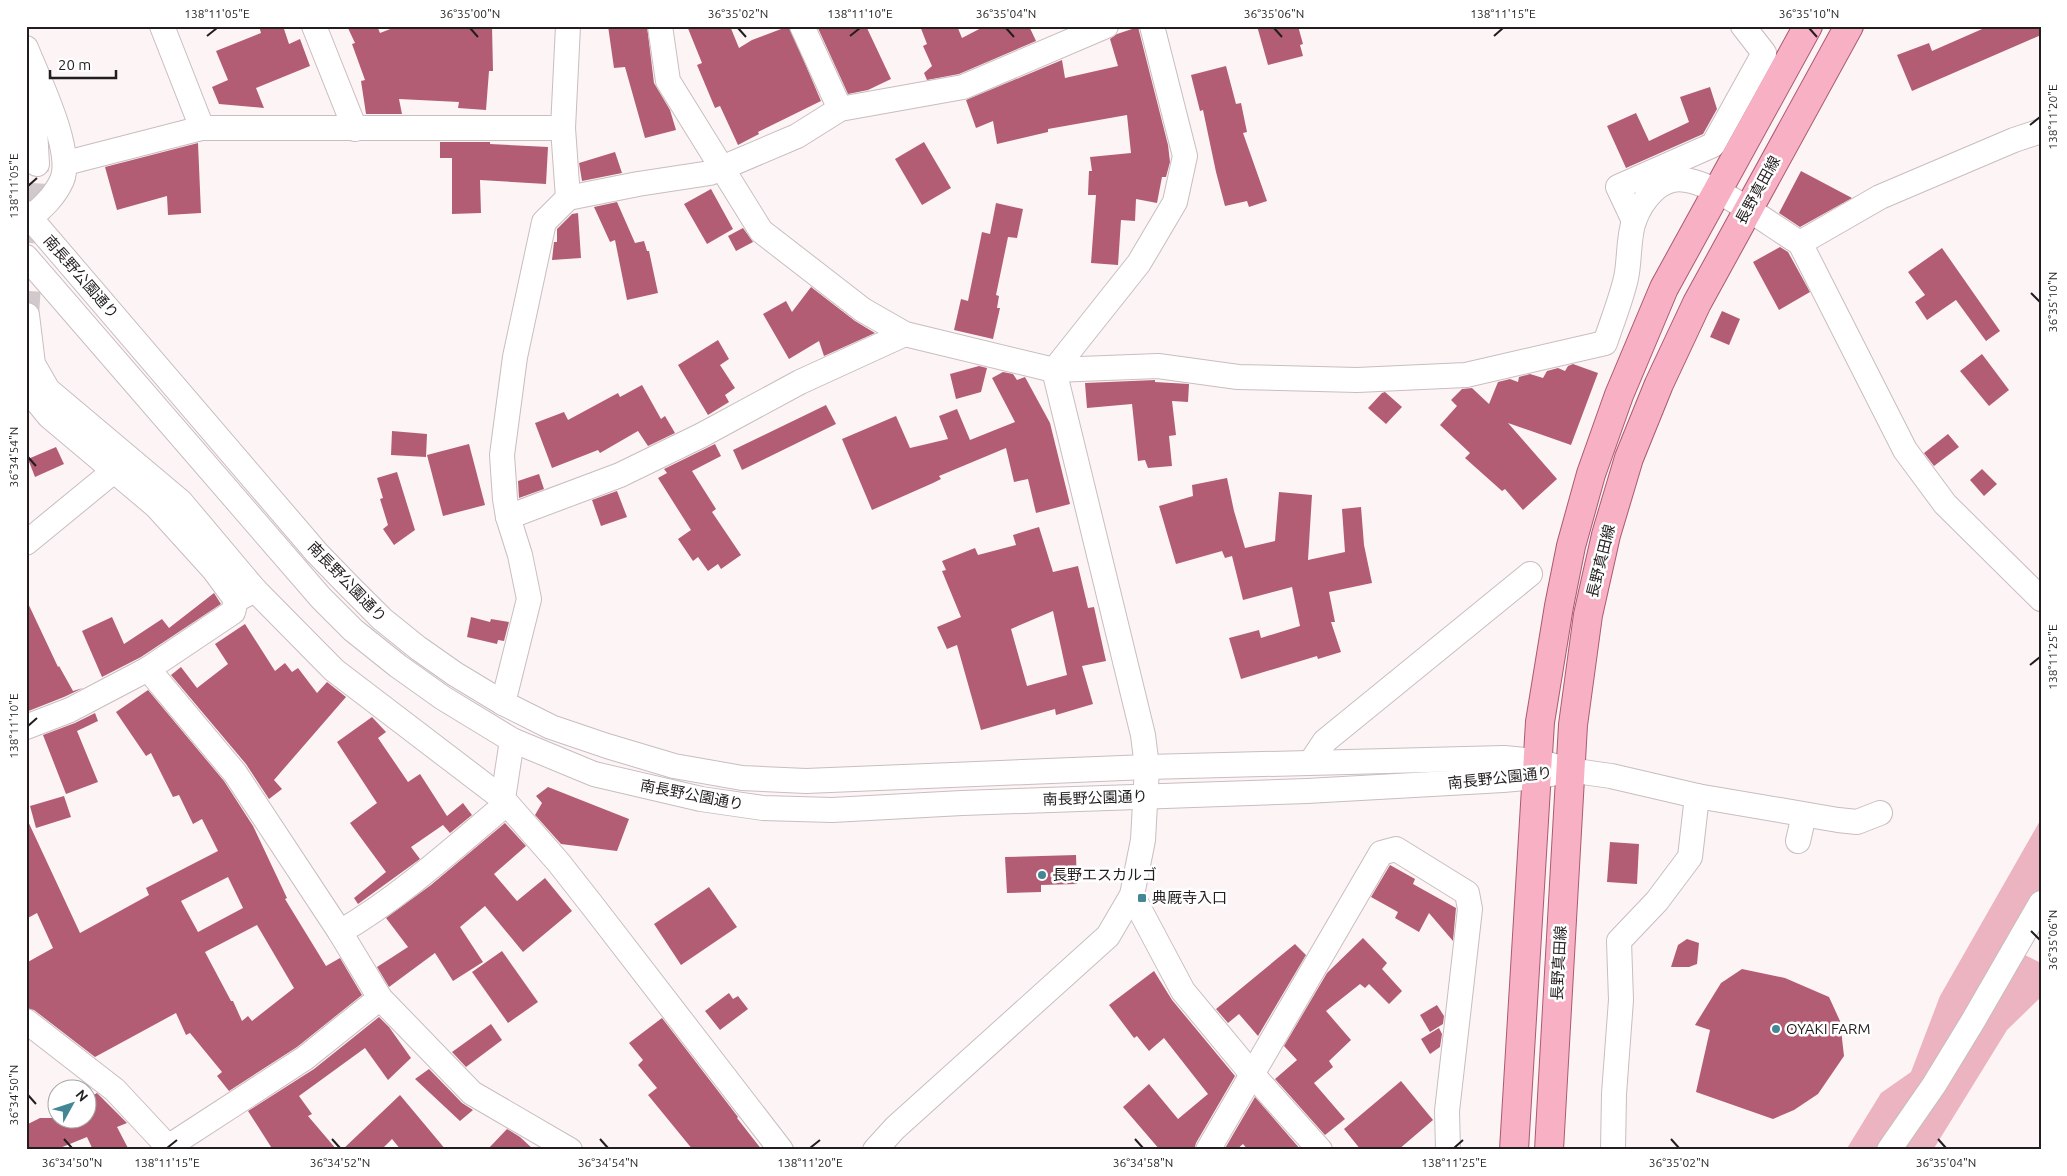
<svg xmlns="http://www.w3.org/2000/svg" width="2067" height="1176" viewBox="0 0 2067 1176" font-family="Ubuntu,'Noto Sans JP',sans-serif">
  <style>
    .green { fill: #ecb3c0 }
    .building { fill: #b35d75; fill-rule: evenodd }
    .lines { fill: none; stroke-linecap: round; stroke-linejoin: round }
    .minor-tunnel { stroke: #d1c9cb; stroke-width: 24; stroke-dasharray: 24 12; stroke-linecap: butt }
    .minor-casing { stroke: #c9bdbf; stroke-width: 26 }
    .major-casing { stroke: #aa5a71; stroke-width: 30 }
    .minor { stroke: #fff; stroke-width: 24 }
    .major { stroke: #f8b0c4; stroke-width: 28 }
    .ticks { fill: none; stroke: #221e1f; stroke-width: 2 }
    .poi-dot { fill: #438795; stroke: #fff; stroke-width: 2 }
    .labels { text-anchor: middle; stroke-width: 5; stroke-linejoin: round; paint-order: stroke }
    .street-label { font-size: 15px; fill: #221e1f; stroke: #fff }
    .poi-label { font-size: 15px; fill: #221e1f; stroke: #fff; text-anchor: start }
    .neatline { fill: none; stroke: #221e1f; stroke-width: 2 }
    .ticks-label { font-size: 12px; text-anchor: middle; fill: #221e1f }
  </style>
  <rect width="100%" height="100%" fill="#fdf4f6"/>
  <!-- green -->
  <g class="green">
    <polygon points="2041,819 2041,891 2022,925 1881,1150 1846,1150 1881,1093 1911,1072 1940,996"/>
    <polygon points="2025,955 2041,963 2041,997 2007,1030 1933,1150 1901,1150"/>
  </g>
  <!-- building -->
  <g class="building">
    <polygon points="259,26 283,26 289,44 300,39 310,66 256,88 264,108 219,104 212,87 228,80 216,51 261,33"/>
    <polygon points="347,26 377,26 380,33 398,26 492,26 493,71 489,71 486,110 458,108 459,102 399,99 402,114 366,114 361,81 365,80 352,44 355,43"/>
    <polygon points="608,26 647,26 654,83 670,110 676,130 645,138 625,67 614,68"/>
    <polygon points="687,26 730,26 739,48 752,40 789,26 821,101 758,132 759,134 738,145 720,106 715,108 697,65 702,63"/>
    <polygon points="817,26 866,26 891,79 868,90 848,94"/>
    <polygon points="920,26 957,26 962,38 985,26 1029,26 1036,41 959,74 927,80 924,73 932,66 923,46 927,44"/>
    <polygon points="1257,26 1298,26 1303,44 1300,45 1303,56 1268,65"/>
    <polygon points="1989,26 2041,26 2041,35 1912,91 1897,55 1929,43 1932,51"/>
    <polygon points="1138,27 1168,145 1170,162 1166,177 1162,177 1157,203 1136,199 1135,221 1121,220 1118,265 1091,263 1096,195 1088,195 1089,171 1092,171 1090,157 1131,153 1127,115 1048,129 1048,132 997,144 993,121 976,128 966,100 1062,60 1065,78 1118,66 1110,39 1117,34"/>
    <polygon points="1226,66 1236,104 1241,103 1247,132 1243,133 1267,201 1249,207 1247,201 1225,206 1216,172 1203,110 1200,111 1191,75"/>
    <polygon points="1710,87 1717,109 1703,134 1626,168 1607,126 1636,113 1649,141 1689,122 1680,97"/>
    <polygon points="440,142 490,142 490,144 548,147 546,184 480,180 481,213 452,214 452,158 440,158"/>
    <polygon points="924,142 951,188 922,205 895,159"/>
    <polygon points="198,143 201,213 168,215 167,196 117,210 105,167"/>
    <polygon points="615,152 622,173 582,181 579,163"/>
    <polygon points="1801,171 1852,198 1800,227 1779,213"/>
    <polygon points="711,189 733,229 707,244 684,204"/>
    <polygon points="617,202 635,243 644,241 647,251 649,251 658,293 627,300 615,240 610,242 594,207"/>
    <polygon points="996,203 1023,209 1017,238 1008,237 996,295 999,296 997,308 1000,308 993,339 954,330 961,299 968,301 982,232 990,234"/>
    <polygon points="578,213 581,258 552,260 554,242 557,242 557,229 572,214"/>
    <polygon points="743,228 753,242 736,251 728,236"/>
    <polygon points="1780,247 1788,252 1810,292 1779,310 1753,262"/>
    <polygon points="1942,248 2000,331 1986,341 1956,300 1927,320 1915,302 1925,295 1908,272"/>
    <polygon points="811,287 855,321 875,333 824,356 819,341 789,359 763,314 786,301 792,312"/>
    <polygon points="1722,311 1740,319 1729,345 1710,337"/>
    <polygon points="718,340 729,359 720,365 735,388 725,395 729,402 708,415 678,365"/>
    <polygon points="1982,354 2009,390 1989,406 1960,371"/>
    <polygon points="1573,364 1598,373 1571,445 1508,423 1557,479 1523,510 1505,489 1502,491 1465,458 1470,453 1440,425 1457,406 1451,400 1462,389 1472,388 1489,404 1498,382 1510,379 1518,382 1519,377 1530,374 1543,378 1547,371 1558,368 1565,371 1568,366"/>
    <polygon points="979,366 987,368 981,392 956,399 950,374"/>
    <polygon points="1003,372 1013,374 1017,380 1025,377 1050,423 1070,504 1036,513 1028,479 1014,482 1006,448 939,476 941,479 933,483 872,510 842,439 896,416 910,448 948,439 939,416 957,409 970,440 1015,422 992,378"/>
    <polygon points="1155,380 1155,382 1189,384 1188,402 1172,401 1176,435 1169,436 1172,466 1148,468 1145,460 1138,461 1132,404 1087,408 1085,383"/>
    <polygon points="642,385 661,419 665,416 675,433 648,446 638,431 600,453 598,450 552,468 535,423 564,412 568,420 618,393 620,397"/>
    <polygon points="1385,392 1402,407 1386,424 1368,408 1382,393"/>
    <polygon points="826,405 836,424 742,470 733,450"/>
    <polygon points="392,431 427,434 426,457 391,455"/>
    <polygon points="1948,434 1959,447 1934,466 1924,453"/>
    <polygon points="469,444 485,505 443,516 427,455"/>
    <polygon points="715,444 721,456 692,471 716,509 712,512 741,555 721,569 718,564 708,571 698,557 693,561 678,539 691,530 658,478 667,473 664,469"/>
    <polygon points="56,447 64,464 35,477 28,459"/>
    <polygon points="1982,469 1997,484 1984,496 1970,480"/>
    <polygon points="397,472 415,530 394,545 383,529 388,525 380,499 383,498 377,478"/>
    <polygon points="539,474 544,489 519,498 518,481"/>
    <polygon points="1227,478 1234,511 1245,548 1275,541 1279,492 1312,495 1308,560 1345,552 1342,509 1361,507 1364,545 1372,583 1329,592 1335,622 1331,622 1341,652 1318,659 1317,656 1241,679 1229,638 1259,630 1261,638 1300,626 1292,587 1243,600 1232,556 1225,558 1222,551 1176,564 1159,506 1193,496 1192,485"/>
    <polygon points="617,491 627,517 601,526 592,500"/>
    <path d="M1039 527 1053 572 1078 566 1088 608 1094 607 1106 661 1082 666 1093 704 1056 715 1055 709 981 730 957 645 947 649 937 627 961 617 942 571 946 570 942 561 975 548 978 555 1016 545 1013 535ZM1053 611 1067 675 1027 686 1011 629Z"/>
    <polygon points="214,593 221,604 141,657 102,677 82,631 112,617 124,644 162,619 169,628"/>
    <polygon points="26,599 58,667 59,666 73,691 83,688 64,697 26,712"/>
    <polygon points="471,617 490,622 491,619 509,622 504,641 498,640 497,644 467,637"/>
    <polygon points="245,624 275,671 285,663 292,672 298,668 317,693 327,682 346,697 274,780 282,789 269,799 246,764 171,675 181,667 197,688 228,664 215,644"/>
    <path d="M148 690 224 781 253 826 287 898 285 899 326 966 340 958 362 995 297 1047 229 1091 217 1076 222 1072 190 1033 186 1035 176 1013 95 1057 34 1010 26 1008V963L53 948 37 913 26 919V817L80 933 149 895 146 888 218 851 202 819 193 824 179 795 173 797 151 753 146 756 116 712ZM228 877 243 908 198 932 181 901ZM257 925 294 988 252 1021 248 1016 242 1021 233 1001H231L205 952Z"/>
    <polygon points="95,713 98,721 77,731 98,782 66,794 43,735 75,723"/>
    <polygon points="372,717 386,732 378,738 408,782 420,774 447,816 463,803 472,815 450,833 443,825 411,847 420,859 358,904 354,898 386,872 350,823 377,803 337,742"/>
    <polygon points="548,787 629,819 617,851 561,844 535,815 542,803 536,796"/>
    <polygon points="64,796 71,817 36,828 30,806"/>
    <polygon points="505,823 526,846 494,874 517,901 545,878 572,911 523,952 485,906 460,927 483,962 453,981 435,953 389,987 377,967 408,947 386,918 431,885"/>
    <polygon points="1610,842 1639,844 1637,884 1607,882"/>
    <polygon points="1076,855 1077,884 1041,885 1041,892 1007,893 1005,857"/>
    <polygon points="1390,865 1415,879 1413,884 1456,908 1453,941 1429,913 1419,932 1395,918 1398,912 1371,897"/>
    <polygon points="709,887 737,927 681,965 654,924"/>
    <polygon points="1363,938 1387,963 1382,969 1402,991 1389,1004 1369,984 1365,988 1360,984 1326,1011 1351,1040 1329,1061 1333,1067 1314,1083 1345,1119 1325,1135 1275,1079 1297,1060 1284,1046 1327,973"/>
    <polygon points="1687,939 1699,943 1697,964 1689,967 1671,967 1678,945"/>
    <polygon points="1295,944 1306,955 1258,1036 1239,1014 1228,1023 1216,1009"/>
    <polygon points="502,951 538,1002 508,1023 472,972"/>
    <polygon points="1742,969 1785,978 1829,997 1840,1021 1844,1056 1818,1094 1794,1110 1773,1119 1696,1092 1710,1030 1695,1025 1721,983"/>
    <polygon points="1154,971 1172,1000 1235,1076 1196,1143 1194,1150 1160,1150 1123,1107 1149,1084 1178,1119 1208,1094 1164,1038 1149,1051 1137,1036 1134,1038 1109,1005"/>
    <polygon points="729,993 733,999 738,996 748,1009 720,1030 705,1011"/>
    <polygon points="1437,1005 1444,1016 1443,1024 1430,1032 1420,1015"/>
    <polygon points="379,1017 389,1027 411,1058 388,1080 365,1048 299,1096 312,1114 308,1116 337,1150 273,1150 248,1111 314,1069"/>
    <polygon points="662,1018 738,1117 737,1118 762,1150 693,1150 648,1095 657,1088 638,1065 643,1060 629,1043"/>
    <polygon points="491,1024 502,1040 466,1067 452,1052"/>
    <polygon points="1439,1028 1442,1034 1440,1047 1430,1054 1421,1039"/>
    <polygon points="429,1069 462,1103 473,1110 460,1121 415,1079"/>
    <polygon points="1401,1081 1433,1120 1398,1150 1361,1150 1344,1129"/>
    <polygon points="97,1093 127,1123 117,1127 129,1150 93,1150 87,1137 55,1150 26,1150 26,1125 40,1118 88,1118 88,1098"/>
    <polygon points="400,1095 446,1150 401,1150 392,1139 381,1150 342,1150"/>
    <polygon points="1255,1097 1301,1150 1248,1150 1243,1144 1236,1150 1224,1150"/>
    <polygon points="507,1129 520,1137 534,1150 487,1150"/>
  </g>
  <g class="lines">
    <!-- minor-tunnel -->
    <polyline class="minor-tunnel" points="27,315 37,164"/>
    <!-- minor casing -->
    <g class="minor-casing">
      <g id="minor">
        <polyline points="162,26 202,128"/>
        <polyline points="314,26 355,129"/>
        <path d="M660 26 668 81 761 231 863 310 905 334 1054 370 1158 366 1238 377 1357 380 1466 375 1605 343C1612 322 1621 300 1626 278 1630 260 1628 238 1634 221 1642 199 1661 175 1686 180 1719 185 1770 225 1800 243L1880 197 2014 140 2041 131"/>
        <polyline points="802,26 840,109"/>
        <path d="M26 48C38 78 74 151 62 180 55 196 43 207 30 218"/>
        <polyline points="26,98 35,129 37,164"/>
        <polyline points="66,163 202,128 563,128"/>
        <polyline points="568,198 638,184 710,173 797,136 840,109 963,87 1106,26"/>
        <polyline points="26,213 317,553 350,587 382,619 418,648 455,674 503,703 551,727 607,746 674,766 742,778 806,781 1147,767 1504,758 1537,761 1569,770 1611,776 1697,796 1838,820 1857,822 1880,813"/>
        <polyline points="1634,221 1618,187 1713,145 1764,53 1743,26"/>
        <polyline points="1800,243 1905,450 1945,504 2041,599"/>
        <polyline points="26,257 321,598 353,630 398,666 443,698 512,740 594,774 701,799 763,808 832,810 962,803 1307,791 1503,780 1536,777 1556,773"/>
        <path d="M27 315 33 364 48 390 181 502 255 590 334 670 503 799 499 810C448 853 398 898 340 932"/>
        <polyline points="1054,370 1139,263 1175,202 1185,156 1152,26"/>
        <polyline points="26,388 49,416 156,506 214,570 236,600 255,590"/>
        <polyline points="508,517 620,475 702,435 800,382 905,334"/>
        <polyline points="26,543 115,470"/>
        <polyline points="148,669 235,773 340,932 380,998 472,1093 570,1150"/>
        <polyline points="503,703 529,599 520,555 508,517 505,499 502,455 515,357 544,222 568,198 563,128 568,26"/>
        <polyline points="26,727 70,710 148,669 233,612 236,600"/>
        <polyline points="512,740 503,799 559,863 592,905 781,1150"/>
        <polyline points="1311,762 1325,741 1530,574"/>
        <polyline points="1798,841 1804,815"/>
        <polyline points="1132,895 1183,991 1252,1074 1320,1150"/>
        <polyline points="26,1021 115,1090 171,1150"/>
        <polyline points="168,1147 305,1058 380,998"/>
        <polyline points="875,1150 895,1128 1108,936 1132,895 1143,840 1147,767 1143,735 1054,370"/>
        <polyline points="1208,1150 1381,853 1396,849 1467,893 1470,909 1447,1111 1448,1150"/>
        <polyline points="1613,1150 1614,1094 1621,1000 1619,941 1657,901 1690,857 1697,796"/>
        <polyline points="1889,1150 1934,1085 1973,1021 2041,903"/>
      </g>
    </g>
    <!-- major casing -->
    <g class="major-casing">
      <g id="major">
        <polyline points="1514,1150 1540,722 1559,606 1571,546 1591,474 1619,395 1664,288 1808,26"/>
        <polyline points="1549,1150 1573,725 1588,615 1606,535 1629,458 1659,384 1697,303 1849,26"/>
      </g>
    </g>
    <!-- minor -->
    <use href="#minor" class="minor"/>
    <!-- major -->
    <use href="#major" class="major"/>
  </g>
  <!-- ticks -->
  <path class="ticks" d="M470 28 478 37M738 28 746 37M1006 28 1014 37M1274 28 1282 37M1809 28 1817 37M207 36 217 28M850 36 860 28M1494 36 1503 28M2030 125 2040 117M28 186 37 178M2031 293 2040 302M28 457 36 466M2030 665 2040 657M28 726 37 718M2031 931 2040 940M28 1095 36 1104M64 1139 72 1148M332 1139 340 1148M600 1139 608 1148M1135 1139 1143 1148M1671 1139 1679 1148M1938 1139 1946 1148M167 1148 177 1140M810 1148 820 1140M1454 1148 1463 1140"/>
  <!-- markers -->
  <g class="poi-dot">
    <circle cx="1042" cy="875" r="5"/>
    <rect x="1137" y="893" width="10" height="10" rx="2.5"/>
    <circle cx="1776" cy="1029" r="5"/>
  </g>
  <g class="labels">
    <!-- street labels -->
    <g class="street-label">
      <text transform="translate(1758 190) rotate(-61)" y="5">長野真田線</text>
      <text transform="translate(81 277) rotate(49)" y="5">南長野公園通り</text>
      <text transform="translate(1601 561) rotate(-76)" y="5">長野真田線</text>
      <text transform="translate(347 582) rotate(46)" y="5">南長野公園通り</text>
      <text transform="translate(1500 778) rotate(-6)" y="5">南長野公園通り</text>
      <text transform="translate(692 795) rotate(11)" y="5">南長野公園通り</text>
      <text transform="translate(1095 798) rotate(-2)" y="5">南長野公園通り</text>
      <text transform="translate(1559 963) rotate(-87)" y="5">長野真田線</text>
    </g>
    <!-- poi labels -->
    <g class="poi-label">
      <text x="1052" y="880">長野エスカルゴ</text>
      <text x="1152" y="903">典厩寺入口</text>
      <text x="1786" y="1034">OYAKI FARM</text>
    </g>
  </g>
  <!-- border -->
  <rect width="2067" height="1176" fill="none" stroke="#ffffff" stroke-width="55"/>
  <!-- north arrow -->
  <g transform="translate(72 1104) rotate(50)"><circle r="24" fill="#ffffff" stroke="#a7a5a5"/>
  <path d="M0-4L9 19L0 12L-9 19Z" fill="#438795"/>
  <text y="-8" font-size="14" font-weight="bold" text-anchor="middle" fill="#221e1f">N</text>
  </g>
  <!-- scale -->
  <path d="M50 70v8h66v-8" fill="none" stroke="#221e1f" stroke-width="2.5"/>
  <text x="58" y="70" font-size="15" fill="#221e1f" stroke="#ffffff" stroke-width="4" paint-order="stroke">20 m</text>
  <rect x="28" y="28" width="2012" height="1120" class="neatline"/>
  <g class="ticks-label">
    <text x="217" y="18">138°11'05"E</text>
    <text x="470" y="18">36°35'00"N</text>
    <text x="738" y="18">36°35'02"N</text>
    <text x="860" y="18">138°11'10"E</text>
    <text x="1006" y="18">36°35'04"N</text>
    <text x="1274" y="18">36°35'06"N</text>
    <text x="1503" y="18">138°11'15"E</text>
    <text x="1809" y="18">36°35'10"N</text>
    <text transform="translate(2053 117) rotate(-90)" y="4">138°11'20"E</text>
    <text transform="translate(14 186) rotate(-90)" y="4">138°11'05"E</text>
    <text transform="translate(2053 302) rotate(-90)" y="4">36°35'10"N</text>
    <text transform="translate(14 457) rotate(-90)" y="4">36°34'54"N</text>
    <text transform="translate(2053 657) rotate(-90)" y="4">138°11'25"E</text>
    <text transform="translate(14 726) rotate(-90)" y="4">138°11'10"E</text>
    <text transform="translate(2053 940) rotate(-90)" y="4">36°35'06"N</text>
    <text transform="translate(14 1095) rotate(-90)" y="4">36°34'50"N</text>
    <text x="72" y="1167">36°34'50"N</text>
    <text x="167" y="1167">138°11'15"E</text>
    <text x="340" y="1167">36°34'52"N</text>
    <text x="608" y="1167">36°34'54"N</text>
    <text x="810" y="1167">138°11'20"E</text>
    <text x="1143" y="1167">36°34'58"N</text>
    <text x="1454" y="1167">138°11'25"E</text>
    <text x="1679" y="1167">36°35'02"N</text>
    <text x="1946" y="1167">36°35'04"N</text>
  </g>
</svg>
